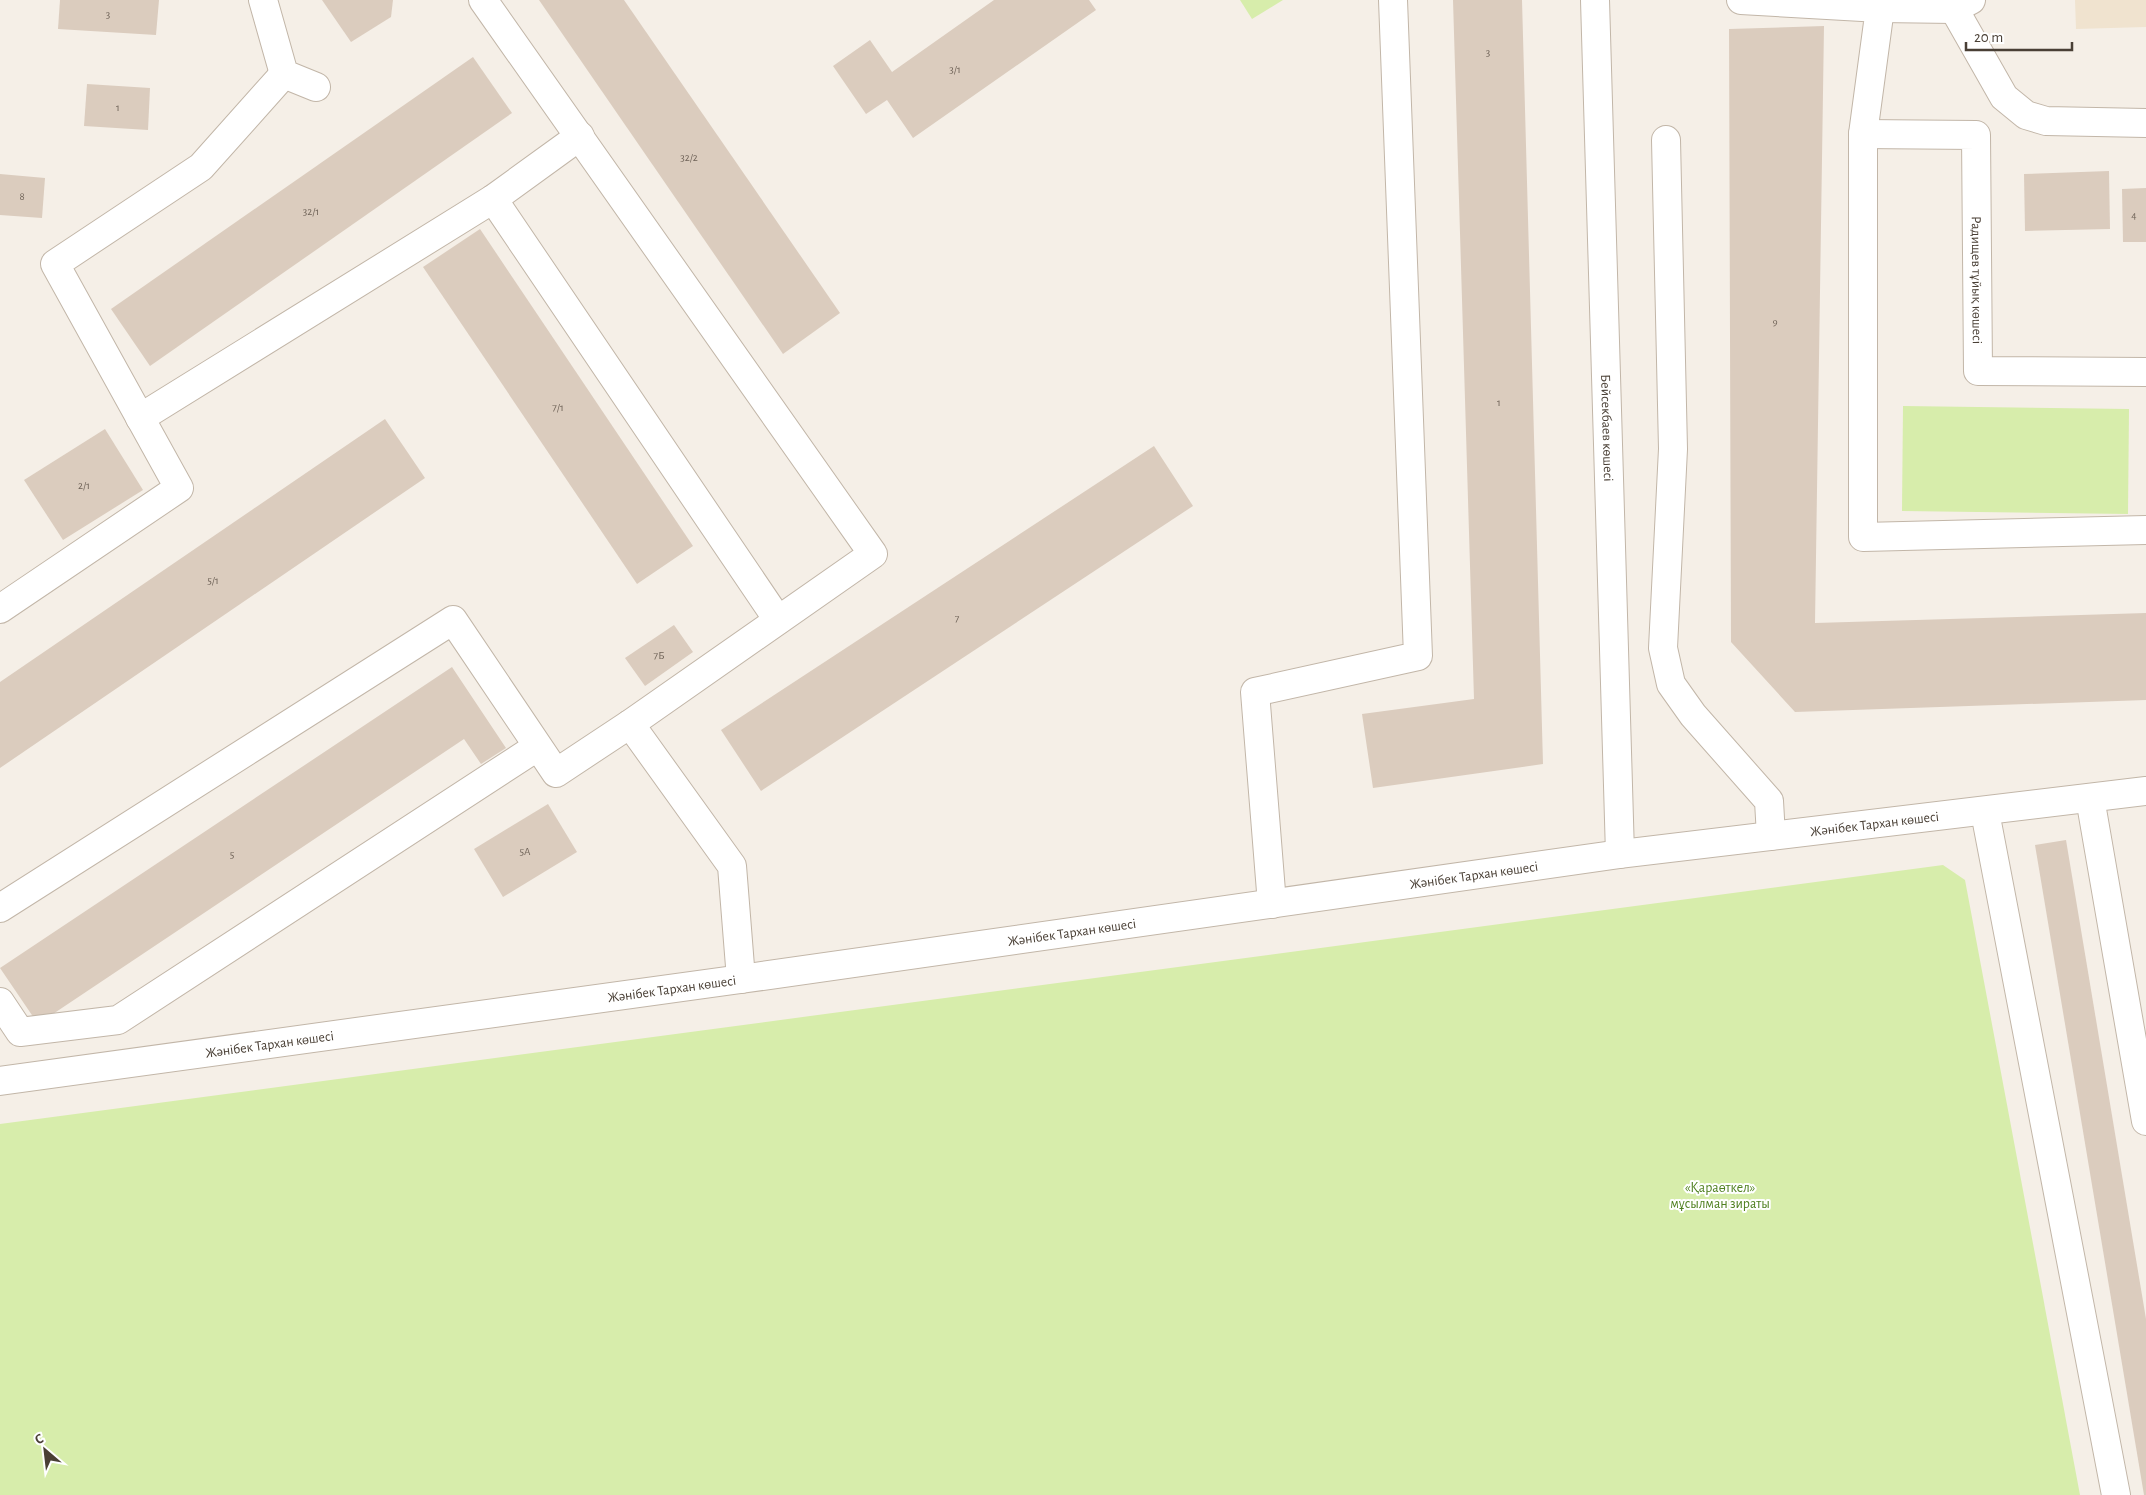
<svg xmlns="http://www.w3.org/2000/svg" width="2146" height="1495" viewBox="0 0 2146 1495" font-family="'Alegreya Sans',sans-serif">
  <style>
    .education { fill: #f0e3cf }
    .green { fill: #d7edab }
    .building { fill: #dbccbe }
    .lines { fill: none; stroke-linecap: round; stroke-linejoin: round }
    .minor-casing { stroke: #c2b6a8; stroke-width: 30 }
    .minor { stroke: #fff; stroke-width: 28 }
    .labels { text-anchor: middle; stroke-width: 4; stroke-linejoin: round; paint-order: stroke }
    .number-label { font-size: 11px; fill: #6e6257 }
    .street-label { font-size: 14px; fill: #493f35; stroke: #fff }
    .park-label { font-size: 14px; fill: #508121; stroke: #fff }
  </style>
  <rect width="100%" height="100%" fill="#f5efe7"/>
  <!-- education -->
  <polygon class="education" points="2075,0 2146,0 2146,27 2076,29"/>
  <!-- green -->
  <g class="green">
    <polygon points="1240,0 1283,0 1252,19"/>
    <polygon points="1903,406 2129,409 2128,514 1902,511"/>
    <polygon points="1943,865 1965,880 2080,1495 0,1495 0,1124"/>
  </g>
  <!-- building -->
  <g class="building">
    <polygon points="60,0 159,0 156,35 58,29"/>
    <polygon points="322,0 393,0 391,17 351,42"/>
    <polygon points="539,0 624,0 840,313 783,354"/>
    <polygon points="994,0 1089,0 1096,10 913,138 887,100 866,114 833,66 870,40 892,72"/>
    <polygon points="1453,0 1522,0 1543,764 1373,788 1362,714 1474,699"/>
    <polygon points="1824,26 1815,623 2146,613 2146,700 1795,712 1731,642 1729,29"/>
    <polygon points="473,57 512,113 150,366 111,309"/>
    <polygon points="87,84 150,88 148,130 84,126"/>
    <polygon points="2109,171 2110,229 2025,231 2024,174"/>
    <polygon points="0,174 45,178 42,218 0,215"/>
    <polygon points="2146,188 2146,242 2123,242 2122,189"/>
    <polygon points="480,229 693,546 637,584 423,267"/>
    <polygon points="385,419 425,478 0,768 0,682"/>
    <polygon points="105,429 143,490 63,540 24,480"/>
    <polygon points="1154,446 1193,506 761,791 721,730"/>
    <polygon points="674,625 693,652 645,686 625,658"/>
    <polygon points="452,667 506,748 481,764 464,739 38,1024 0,968"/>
    <polygon points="548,804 577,852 503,897 474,849"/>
    <polygon points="2066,840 2146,1319 2146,1495 2144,1495 2035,845"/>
  </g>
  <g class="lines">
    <!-- minor casing -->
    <g class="minor-casing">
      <g id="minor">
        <polyline points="263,0 284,74 316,87"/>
        <path id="s1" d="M1595 0 1620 854"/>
        <polyline points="1741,0 1880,8 1863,134 1863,537 2146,530"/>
        <polyline points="1880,0 1880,8 1954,9 1971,0"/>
        <polyline points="1954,9 2004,97 2026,115 2046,121 2146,123"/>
        <path id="s2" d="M1863 134 1976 135 1978 371 2146 372"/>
        <polyline points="1666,140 1673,449 1663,648 1671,684 1693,715 1769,801 1771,836"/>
        <polyline points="493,199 778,620"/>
        <polyline points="140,418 493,199 580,136"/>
        <polyline points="0,609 179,488 55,264 201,167 284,74"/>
        <polyline points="630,724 732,866 741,979"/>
        <polyline points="2090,798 2146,1121"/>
        <polyline points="1985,812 2116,1495"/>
        <polyline points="1272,904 1255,692 1418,656 1393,0"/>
        <polyline points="0,908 453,620 556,773 630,724 873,554 483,0"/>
        <polyline points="0,1002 20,1032 118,1020 537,747"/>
        <path id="s3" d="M0 1081 741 979 1620 854 2146 791"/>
      </g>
    </g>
    <!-- minor -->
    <use href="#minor" class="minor"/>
  </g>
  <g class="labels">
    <!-- number labels -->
    <g class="number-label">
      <text x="108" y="18">3</text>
      <text x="1488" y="56">3</text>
      <text x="955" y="73">3/1</text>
      <text x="118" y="111">1</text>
      <text x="689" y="161">32/2</text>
      <text x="22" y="200">8</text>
      <text x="311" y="215">32/1</text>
      <text x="2134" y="219">4</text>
      <text x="1775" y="325">9</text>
      <text x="1499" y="406">1</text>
      <text x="558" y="411">7/1</text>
      <text x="84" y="489">2/1</text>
      <text x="213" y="584">5/1</text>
      <text x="957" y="622">7</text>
      <text x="659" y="659">7Б</text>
      <text x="525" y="855">5А</text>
      <text x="232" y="858">5</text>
    </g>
    <!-- street labels -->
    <g class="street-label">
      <text dy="5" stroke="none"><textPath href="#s2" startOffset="258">Радищев тұйық көшесі</textPath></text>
      <text dy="5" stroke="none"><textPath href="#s1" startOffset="428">Бейсекбаев көшесі</textPath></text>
      <text dy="5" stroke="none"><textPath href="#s3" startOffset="1892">Жәнібек Тархан көшесі</textPath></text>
      <text dy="5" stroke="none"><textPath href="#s3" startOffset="1488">Жәнібек Тархан көшесі</textPath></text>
      <text dy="5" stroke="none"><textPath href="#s3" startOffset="1082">Жәнібек Тархан көшесі</textPath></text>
      <text dy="5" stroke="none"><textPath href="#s3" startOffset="678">Жәнібек Тархан көшесі</textPath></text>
      <text dy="5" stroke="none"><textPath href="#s3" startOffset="272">Жәнібек Тархан көшесі</textPath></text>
    </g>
    <!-- park labels -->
    <g class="park-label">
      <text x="1720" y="1192">«Қараөткел»<tspan x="1720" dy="16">мұсылман зираты</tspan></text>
    </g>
  </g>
  <!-- north arrow -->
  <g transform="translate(45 1450) rotate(332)" stroke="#ffffff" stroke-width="4" paint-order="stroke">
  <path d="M0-4L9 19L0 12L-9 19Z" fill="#493f35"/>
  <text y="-8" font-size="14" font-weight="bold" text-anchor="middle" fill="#493f35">С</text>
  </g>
  <!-- scale -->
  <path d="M1966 42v8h106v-8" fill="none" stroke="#493f35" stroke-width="2.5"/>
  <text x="1974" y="42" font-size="15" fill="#493f35" stroke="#ffffff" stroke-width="4" paint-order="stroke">20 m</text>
</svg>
